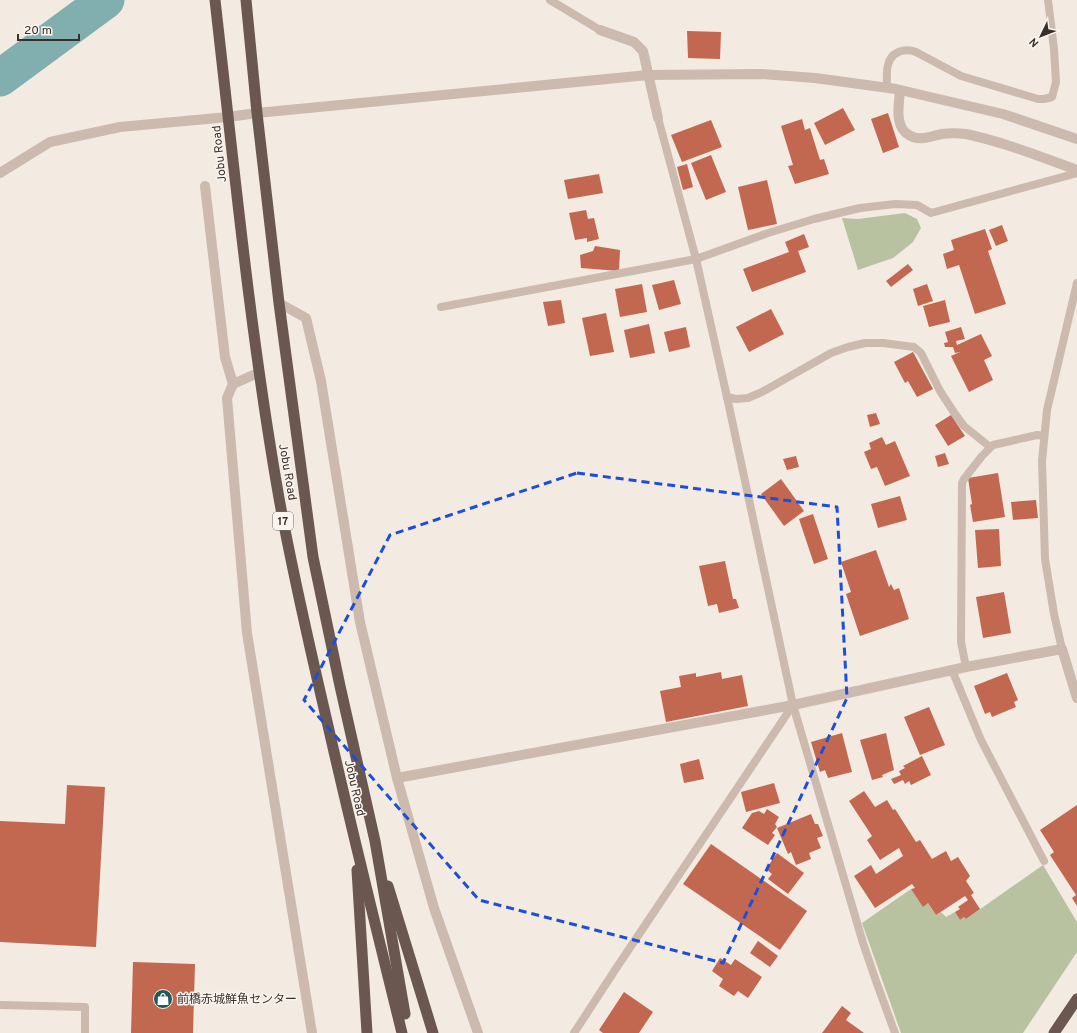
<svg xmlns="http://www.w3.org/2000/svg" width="1077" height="1033" viewBox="0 0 1077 1033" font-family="Overpass,'Noto Sans JP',sans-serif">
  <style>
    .green { fill: #b8c2a1 }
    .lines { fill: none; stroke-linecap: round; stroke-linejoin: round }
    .river { stroke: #81afaf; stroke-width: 37 }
    .building { fill: #c26850 }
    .service { stroke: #cbbaad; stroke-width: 8 }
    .minor { stroke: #cbbaad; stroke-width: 10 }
    .tertiary { stroke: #cbbaad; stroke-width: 10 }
    .trunk { stroke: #6a5850; stroke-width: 11 }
    .marked { fill: none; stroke: #1d4ed8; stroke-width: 3; stroke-dasharray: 8 5; stroke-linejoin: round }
    .labels { text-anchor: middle; stroke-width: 3; stroke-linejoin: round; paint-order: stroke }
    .shield { fill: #faf4ee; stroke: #746a66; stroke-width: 1 }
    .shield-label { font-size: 11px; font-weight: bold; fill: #3a2f2b }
    .street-label { font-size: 12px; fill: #3a2f2b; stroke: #faf4ee }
    .poi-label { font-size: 12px; fill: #3a2f2b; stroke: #faf4ee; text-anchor: start }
  </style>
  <rect width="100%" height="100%" fill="#f3eae1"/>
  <!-- green -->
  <g class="green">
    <polygon points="905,213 917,219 921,228 913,242 893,258 858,270 842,218 858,219"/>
    <polygon points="1043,865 1077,922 1077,952 1023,1033 901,1033 862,923 911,889 923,906 928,903 936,915 941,912 946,917 955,912 960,920 964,917 966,919"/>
  </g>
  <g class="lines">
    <!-- river -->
    <polyline class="river" points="0,78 106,0"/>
  </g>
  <!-- building -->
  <g class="building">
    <polygon points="687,31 721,32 720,59 688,58"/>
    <polygon points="843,108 855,130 825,145 814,123"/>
    <polygon points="888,113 899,147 883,153 871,119"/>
    <polygon points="802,119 805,130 810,128 820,160 824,159 829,174 795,184 788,166 793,165 781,126"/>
    <polygon points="711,120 722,147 682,162 671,135"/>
    <polygon points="711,155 726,192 706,200 691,163"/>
    <polygon points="687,164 693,187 683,190 677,167"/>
    <polygon points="599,174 603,193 568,199 564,180"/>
    <polygon points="767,180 777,224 748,230 738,187"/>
    <polygon points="586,210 588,219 594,218 599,239 587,242 587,238 575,240 569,213"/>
    <polygon points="1002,225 1008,241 996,246 989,230"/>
    <polygon points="985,229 992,249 988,251 1006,304 975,314 959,265 947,269 943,254 954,250 951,240"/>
    <polygon points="804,234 809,247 798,251 806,272 752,292 743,269 789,252 785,242"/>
    <polygon points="595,246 620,250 619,271 581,268 580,255 593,251"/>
    <polygon points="908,264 913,270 891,287 886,281"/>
    <polygon points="674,280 681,304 659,310 652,285"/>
    <polygon points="642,284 647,312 620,317 615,289"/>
    <polygon points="927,284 933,301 918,306 913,289"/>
    <polygon points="561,300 565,323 548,326 543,302"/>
    <polygon points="945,300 950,322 929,327 923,306"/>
    <polygon points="771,309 784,334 749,352 736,327"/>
    <polygon points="606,313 614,352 590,356 582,318"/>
    <polygon points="649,324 655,353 630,358 624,330"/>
    <polygon points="686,327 690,347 669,352 664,332"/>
    <polygon points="961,327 965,339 956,341 957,345 981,334 992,356 984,360 993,380 969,392 951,356 960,352 955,353 953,347 945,347 944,343 948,342 945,332"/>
    <polygon points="913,352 933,389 917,397 908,381 905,383 894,362"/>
    <polygon points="876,413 880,424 870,427 867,415"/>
    <polygon points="951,415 965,436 948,446 935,425"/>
    <polygon points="882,437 886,445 895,441 910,476 885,486 877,467 871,469 864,452 871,449 869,443"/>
    <polygon points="945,453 949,464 938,467 935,456"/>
    <polygon points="796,456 799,467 787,470 783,459"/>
    <polygon points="998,473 1005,517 973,522 970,505 972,504 968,478"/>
    <polygon points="781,479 804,511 784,526 761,494"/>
    <polygon points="900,496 907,520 878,528 871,504"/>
    <polygon points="1036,500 1038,518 1013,520 1011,502"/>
    <polygon points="813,514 828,559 814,564 799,519"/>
    <polygon points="999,529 1001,566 978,568 975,530"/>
    <polygon points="876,550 889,587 891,584 894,590 899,588 909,619 860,636 846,594 851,592 841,562"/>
    <polygon points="725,561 733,599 736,599 739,608 719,613 717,604 708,606 699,566"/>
    <polygon points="1004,592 1011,633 983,638 976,597"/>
    <polygon points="721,672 722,679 742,675 748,706 666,722 660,691 681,687 679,676 696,673 696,677"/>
    <polygon points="1007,673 1018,700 1014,702 1016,707 992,717 990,712 985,714 974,686"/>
    <polygon points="929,707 945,745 920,755 904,717"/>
    <polygon points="842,733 852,772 828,778 825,770 820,772 811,742"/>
    <polygon points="886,733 894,770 882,775 883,777 872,780 860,740"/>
    <polygon points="922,756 931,775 911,785 909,781 905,784 903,780 894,784 891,779 901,775 899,771 905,768 903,766"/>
    <polygon points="699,759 704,779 684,783 680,764"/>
    <polygon points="774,783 780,803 746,812 741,792"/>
    <polygon points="67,785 105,787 96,947 0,942 0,821 65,824"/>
    <polygon points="864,791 875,807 887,800 893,810 895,809 916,842 920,840 932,859 946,851 951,861 958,857 970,876 966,881 974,893 971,895 980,909 966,919 964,917 960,920 955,912 960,909 958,907 968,900 965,896 936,915 928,903 923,907 911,889 915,888 912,884 875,908 854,876 871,865 876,874 903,856 899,848 880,860 867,840 872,836 849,801"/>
    <polygon points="1077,805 1077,906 1072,898 1076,895 1050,855 1054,852 1040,830"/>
    <polygon points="767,809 779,817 775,824 777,827 772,833 775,835 768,845 742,828 752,813 759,811 764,814"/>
    <polygon points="811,814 815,824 818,824 823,836 817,838 821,848 809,853 811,859 796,865 791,852 788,854 777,828"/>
    <polygon points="711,844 807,911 780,950 683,884"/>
    <polygon points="777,853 804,873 788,894 768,879 772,874 766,869"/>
    <polygon points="758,941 778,956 770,967 750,953"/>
    <polygon points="720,958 731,965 735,959 762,977 748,998 738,991 734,996 719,986 723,979 712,971"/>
    <polygon points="133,962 195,964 193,1033 131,1033"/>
    <polygon points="624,992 653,1012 639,1033 603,1033 599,1030"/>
    <polygon points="842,1006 851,1013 846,1020 864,1033 822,1033"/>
  </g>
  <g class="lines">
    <!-- service -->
    <g class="service">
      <polyline points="550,0 600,30"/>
      <path d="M887 88C887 80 886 72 888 65 891 51 905 48 916 52L961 76 1038 99H1044L1052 97 1056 82 1054 49 1048 0"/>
      <polyline points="658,118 696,259 727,397 793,705 863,943 876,981 895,1033"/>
      <polyline points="441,307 696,259 768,233 814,219 860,208 895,204 917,205 931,213 1077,173"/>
      <polyline points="727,397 736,399 748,398 762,392 831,353 848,347 865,343 883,343 914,347 921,353 940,391 955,414 964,426 990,447"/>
      <polyline points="1062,649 1054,614 1045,559 1042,461 1047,410 1077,283"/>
      <polyline points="966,667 961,642 962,483 964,479 982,456 993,445 1037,435 1044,436"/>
      <polyline points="952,670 981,740 1044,861"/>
      <polyline points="0,1005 85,1007 85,1033"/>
      <polyline points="574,1033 617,967 793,705"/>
    </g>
    <!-- minor -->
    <g class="minor">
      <polyline points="600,30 634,42 643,51 658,118"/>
      <path d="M900 90C899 104 894 127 909 135 920 142 931 136 942 134 949 133 959 133 966 134 1004 142 1041 157 1077 170"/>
      <polyline points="205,186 225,357 233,384"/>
      <polyline points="279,303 306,318 321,381 360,622 397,778 434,908 478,1033"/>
      <polyline points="258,373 233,384 227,398 247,633 312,1033"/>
      <polyline points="397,778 793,705 966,667 1062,649 1077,698"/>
    </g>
    <!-- tertiary -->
    <polyline class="tertiary" points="0,173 50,142 120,127 228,117 257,113 648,75 761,74 815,78 896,89 1003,114 1077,139"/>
    <!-- trunk -->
    <g class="trunk">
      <path d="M215 0C234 166 250 333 279 498 293 576 311 653 329 730 352 831 377 932 402 1033"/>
      <polyline points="246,0 257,113 279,303 313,557 340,686 375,841 405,1014"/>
      <polyline points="357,870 367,1033"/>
      <polyline points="388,886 433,1033"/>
      <polyline points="1054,1033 1077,999"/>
    </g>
  </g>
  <!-- marked area -->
  <path class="marked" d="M577 473 837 507 847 698 723 963 479 900 304 700 390 535Z"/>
  <!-- icons -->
  <defs>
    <g id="shop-disc" transform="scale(1)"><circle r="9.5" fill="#22595b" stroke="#faf4ee"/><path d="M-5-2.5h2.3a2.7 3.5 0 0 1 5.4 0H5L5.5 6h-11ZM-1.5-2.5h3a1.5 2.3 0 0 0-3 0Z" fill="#fff"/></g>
  </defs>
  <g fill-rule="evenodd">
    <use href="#shop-disc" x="163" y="999"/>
  </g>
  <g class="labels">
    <!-- shield labels -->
    <rect class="shield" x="273" y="512" width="20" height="18" rx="3"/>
    <g class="shield-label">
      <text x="283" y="525">17</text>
    </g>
    <!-- street labels -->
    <g class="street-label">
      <text transform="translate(219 154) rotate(-96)" y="4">Jobu Road</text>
      <text transform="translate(288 472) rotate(80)" y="4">Jobu Road</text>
      <text transform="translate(355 788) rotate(77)" y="4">Jobu Road</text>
    </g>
    <!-- poi labels -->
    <g class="poi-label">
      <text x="177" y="1003">前橋赤城鮮魚センター</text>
    </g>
  </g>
  <!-- north arrow -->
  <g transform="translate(1041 36) rotate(227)" stroke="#faf4ee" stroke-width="3" paint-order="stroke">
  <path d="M0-3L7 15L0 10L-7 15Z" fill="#3a2f2b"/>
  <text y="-6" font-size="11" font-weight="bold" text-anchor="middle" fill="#3a2f2b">N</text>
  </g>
  <!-- scale -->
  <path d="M18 34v6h61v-6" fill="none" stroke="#3a2f2b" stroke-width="2"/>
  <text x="24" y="34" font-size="12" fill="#3a2f2b" stroke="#faf4ee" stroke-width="3" paint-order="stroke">20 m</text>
</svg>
